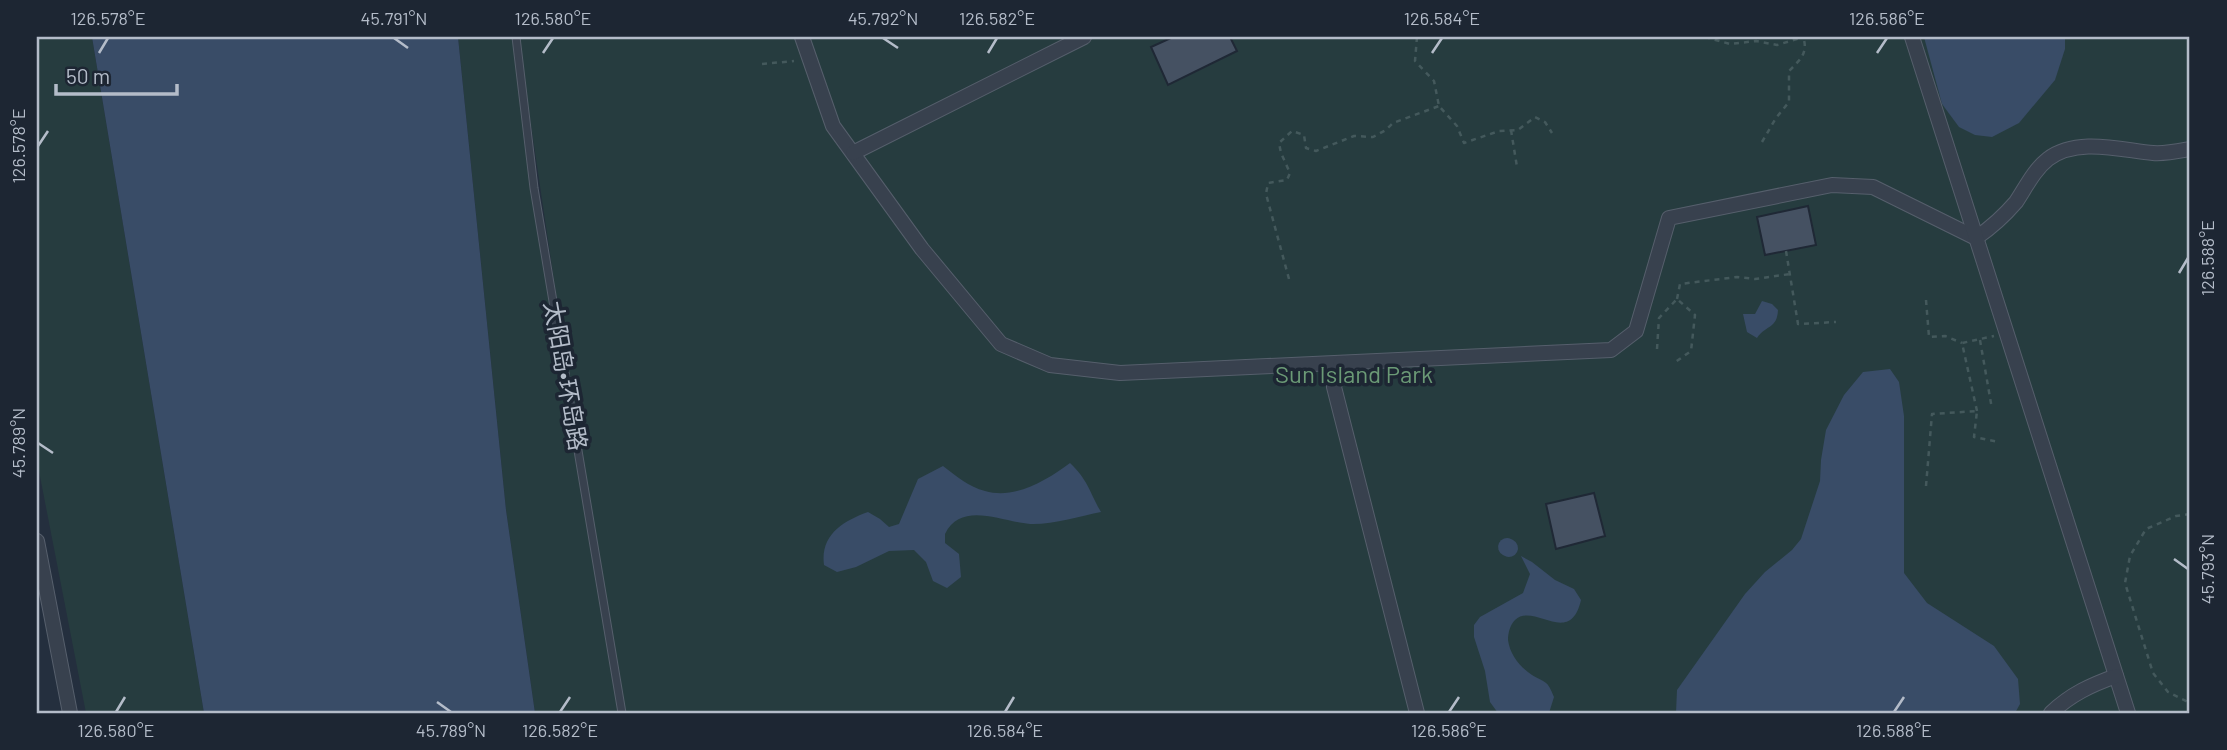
<svg xmlns="http://www.w3.org/2000/svg" width="2227" height="750" viewBox="0 0 2227 750" font-family="Barlow,'Noto Sans SC',sans-serif">
  <style>
    .green { fill: #263c3f }
    .water { fill: #394c67 }
    .lines { fill: none; stroke-linecap: round; stroke-linejoin: round }
    .canal { stroke: #394c67; stroke-width: 18 }
    .building { fill: #455162; stroke: #1f2835; stroke-width: 2 }
    .service-casing { stroke: #565f6c; stroke-width: 9 }
    .minor-casing { stroke: #565f6c; stroke-width: 16 }
    .path { stroke: #44595c; stroke-width: 2.5; stroke-dasharray: 5 5; stroke-linecap: butt }
    .service { stroke: #38414e; stroke-width: 7 }
    .minor { stroke: #38414e; stroke-width: 14 }
    .ticks { fill: none; stroke: #b4bcc9; stroke-width: 2.5 }
    .labels { text-anchor: middle; stroke-width: 7; stroke-linejoin: round; paint-order: stroke }
    .park-label { font-size: 24px; fill: #6b9a76; stroke: #1d2633 }
    .street-label { font-size: 24px; fill: #b4bcc9; stroke: #1d2633 }
    .neatline { fill: none; stroke: #b4bcc9; stroke-width: 2.5 }
    .ticks-label { font-size: 18px; text-anchor: middle; fill: #b4bcc9 }
  </style>
  <rect width="100%" height="100%" fill="#242f3e"/>
  <!-- green -->
  <g class="green">
    <polygon points="37,37 92,37 204,713 86,713 37,461"/>
    <polygon points="458,37 516,37 534,188 577,436 518,37 2190,37 2190,713 535,713 506,510"/>
  </g>
  <!-- water -->
  <g class="water">
    <polygon points="92,37 458,37 506,510 535,713 204,713"/>
    <polygon points="1924,37 2065,37 2065,49 2055,80 2019,123 1992,137 1975,135 1959,127 1942,104"/>
    <path d="M1762 301 1772 304 1778 310C1777 329 1767 324 1757 338L1747 332 1743 314H1755Z"/>
    <polygon points="1890,369 1899,382 1904,416 1904,573 1927,603 1994,646 2018,679 2020,704 2015,713 1676,713 1677,690 1745,594 1765,572 1792,550 1801,539 1820,481 1821,460 1826,430 1844,395 1863,372"/>
    <path d="M1070 463C1088 480 1089 491 1101 512 1081 516 1051 525 1030 524 1003 522 961 500 945 534V543L959 554 961 577 947 588 933 581 926 562 914 550 889 551 856 567 837 572 824 565C820 535 843 521 868 512L880 519 889 527 899 524 918 479 943 466C956 476 969 487 985 491 1015 500 1047 480 1070 463Z"/>
    <path d="M1521 556 1532 562 1555 580 1574 589 1581 600C1570 648 1534 602 1515 620 1510 625 1508 633 1508 640 1510 655 1520 667 1532 675 1536 678 1543 680 1546 683 1550 686 1552 693 1554 697L1549 713H1498L1490 702 1485 671 1474 637V625L1480 617 1523 593 1530 574Z"/>
  </g>
  <g class="lines">
    <!-- canal -->
    <polyline class="canal" points="1507,547 1509,548"/>
  </g>
  <!-- building -->
  <g class="building">
    <polygon points="1173,37 1230,37 1237,51 1168,85 1151,47"/>
    <polygon points="1808,206 1816,245 1765,255 1757,217"/>
    <polygon points="1594,493 1605,536 1556,549 1546,504"/>
  </g>
  <g class="lines">
    <!-- service casing -->
    <g class="service-casing">
      <polyline id="service" points="516,37 534,188 622,713"/>
    </g>
    <!-- minor casing -->
    <g class="minor-casing">
      <g id="minor">
        <path d="M802 37 833 126 922 249 1001 344 1050 365 1120 373 1611 350 1636 331 1669 218 1832 185 1873 187 1976 238C1992 227 2004 216 2016 202 2026 187 2034 170 2048 159 2077 137 2121 150 2153 153 2165 154 2179 151 2190 149"/>
        <polyline points="1912,37 2128,713"/>
        <polyline points="853,153 1084,37"/>
        <polyline points="1341,363 1334,387 1417,713"/>
        <polyline points="37,541 70,713"/>
        <path d="M2051 713C2071 694 2091 685 2116 676"/>
      </g>
    </g>
    <!-- path -->
    <g class="path">
      <polyline points="1417,37 1415,61 1434,81 1439,106 1457,126 1464,143 1499,131 1518,130 1535,117 1545,122 1552,133"/>
      <polyline points="1705,37 1730,44 1756,41 1777,45 1804,37"/>
      <polyline points="762,64 794,61"/>
      <polyline points="1511,130 1517,167"/>
      <path d="M1762 142 1776 118 1789 102V71C1799 61 1809 53 1803 37"/>
      <polyline points="1786,251 1798,324 1836,322"/>
      <polyline points="1289,279 1266,194 1268,183 1287,180 1290,173 1281,153 1279,143 1292,131 1304,135 1306,148 1316,151 1354,136 1373,137 1386,130 1393,123 1439,106"/>
      <polyline points="1677,299 1680,284 1737,277 1755,279 1790,274"/>
      <polyline points="1926,300 1929,337 1945,336 1962,343"/>
      <polyline points="1980,340 1992,409"/>
      <polyline points="1657,349 1659,318 1677,299 1695,315 1691,351 1674,363"/>
      <polyline points="1977,411 1962,343 1994,336"/>
      <polyline points="1926,486 1932,414 1977,411 1974,437 1999,442"/>
      <polyline points="2190,514 2176,516 2146,529 2130,556 2125,583 2153,673 2168,692 2190,703"/>
    </g>
    <!-- service -->
    <use href="#service" class="service"/>
    <!-- minor -->
    <use href="#minor" class="minor"/>
  </g>
  <!-- ticks -->
  <path class="ticks" d="M394 38 408 48M883 38 898 48M99 53 108 38M543 53 553 38M988 53 997 38M1432 53 1442 38M1877 53 1887 38M38 146 48 131M2179 273 2188 258M38 443 53 453M2174 559 2188 569M437 702 451 712M116 712 125 697M560 712 570 697M1005 712 1014 697M1449 712 1459 697M1894 712 1904 697"/>
  <g class="labels">
    <!-- park labels -->
    <g class="park-label">
      <text x="1354" y="383">Sun Island Park</text>
    </g>
    <!-- street labels -->
    <g class="street-label">
      <text transform="translate(565 376) rotate(80)" y="8">太阳岛•环岛路</text>
    </g>
  </g>
  <!-- border -->
  <rect width="2227" height="750" fill="none" stroke="#1d2633" stroke-width="77"/>
  <!-- scale -->
  <path d="M56 84v10h121v-10" fill="none" stroke="#b4bcc9" stroke-width="3.5"/>
  <text x="66" y="84" font-size="21" fill="#b4bcc9" stroke="#1d2633" stroke-width="5" paint-order="stroke">50 m</text>
  <rect x="38" y="38" width="2150" height="674" class="neatline"/>
  <g class="ticks-label">
    <text x="108" y="25">126.578°E</text>
    <text x="394" y="25">45.791°N</text>
    <text x="553" y="25">126.580°E</text>
    <text x="883" y="25">45.792°N</text>
    <text x="997" y="25">126.582°E</text>
    <text x="1442" y="25">126.584°E</text>
    <text x="1887" y="25">126.586°E</text>
    <text transform="translate(19 146) rotate(-90)" y="6">126.578°E</text>
    <text transform="translate(2208 258) rotate(-90)" y="6">126.588°E</text>
    <text transform="translate(19 443) rotate(-90)" y="6">45.789°N</text>
    <text transform="translate(2208 569) rotate(-90)" y="6">45.793°N</text>
    <text x="116" y="737">126.580°E</text>
    <text x="451" y="737">45.789°N</text>
    <text x="560" y="737">126.582°E</text>
    <text x="1005" y="737">126.584°E</text>
    <text x="1449" y="737">126.586°E</text>
    <text x="1894" y="737">126.588°E</text>
  </g>
</svg>
